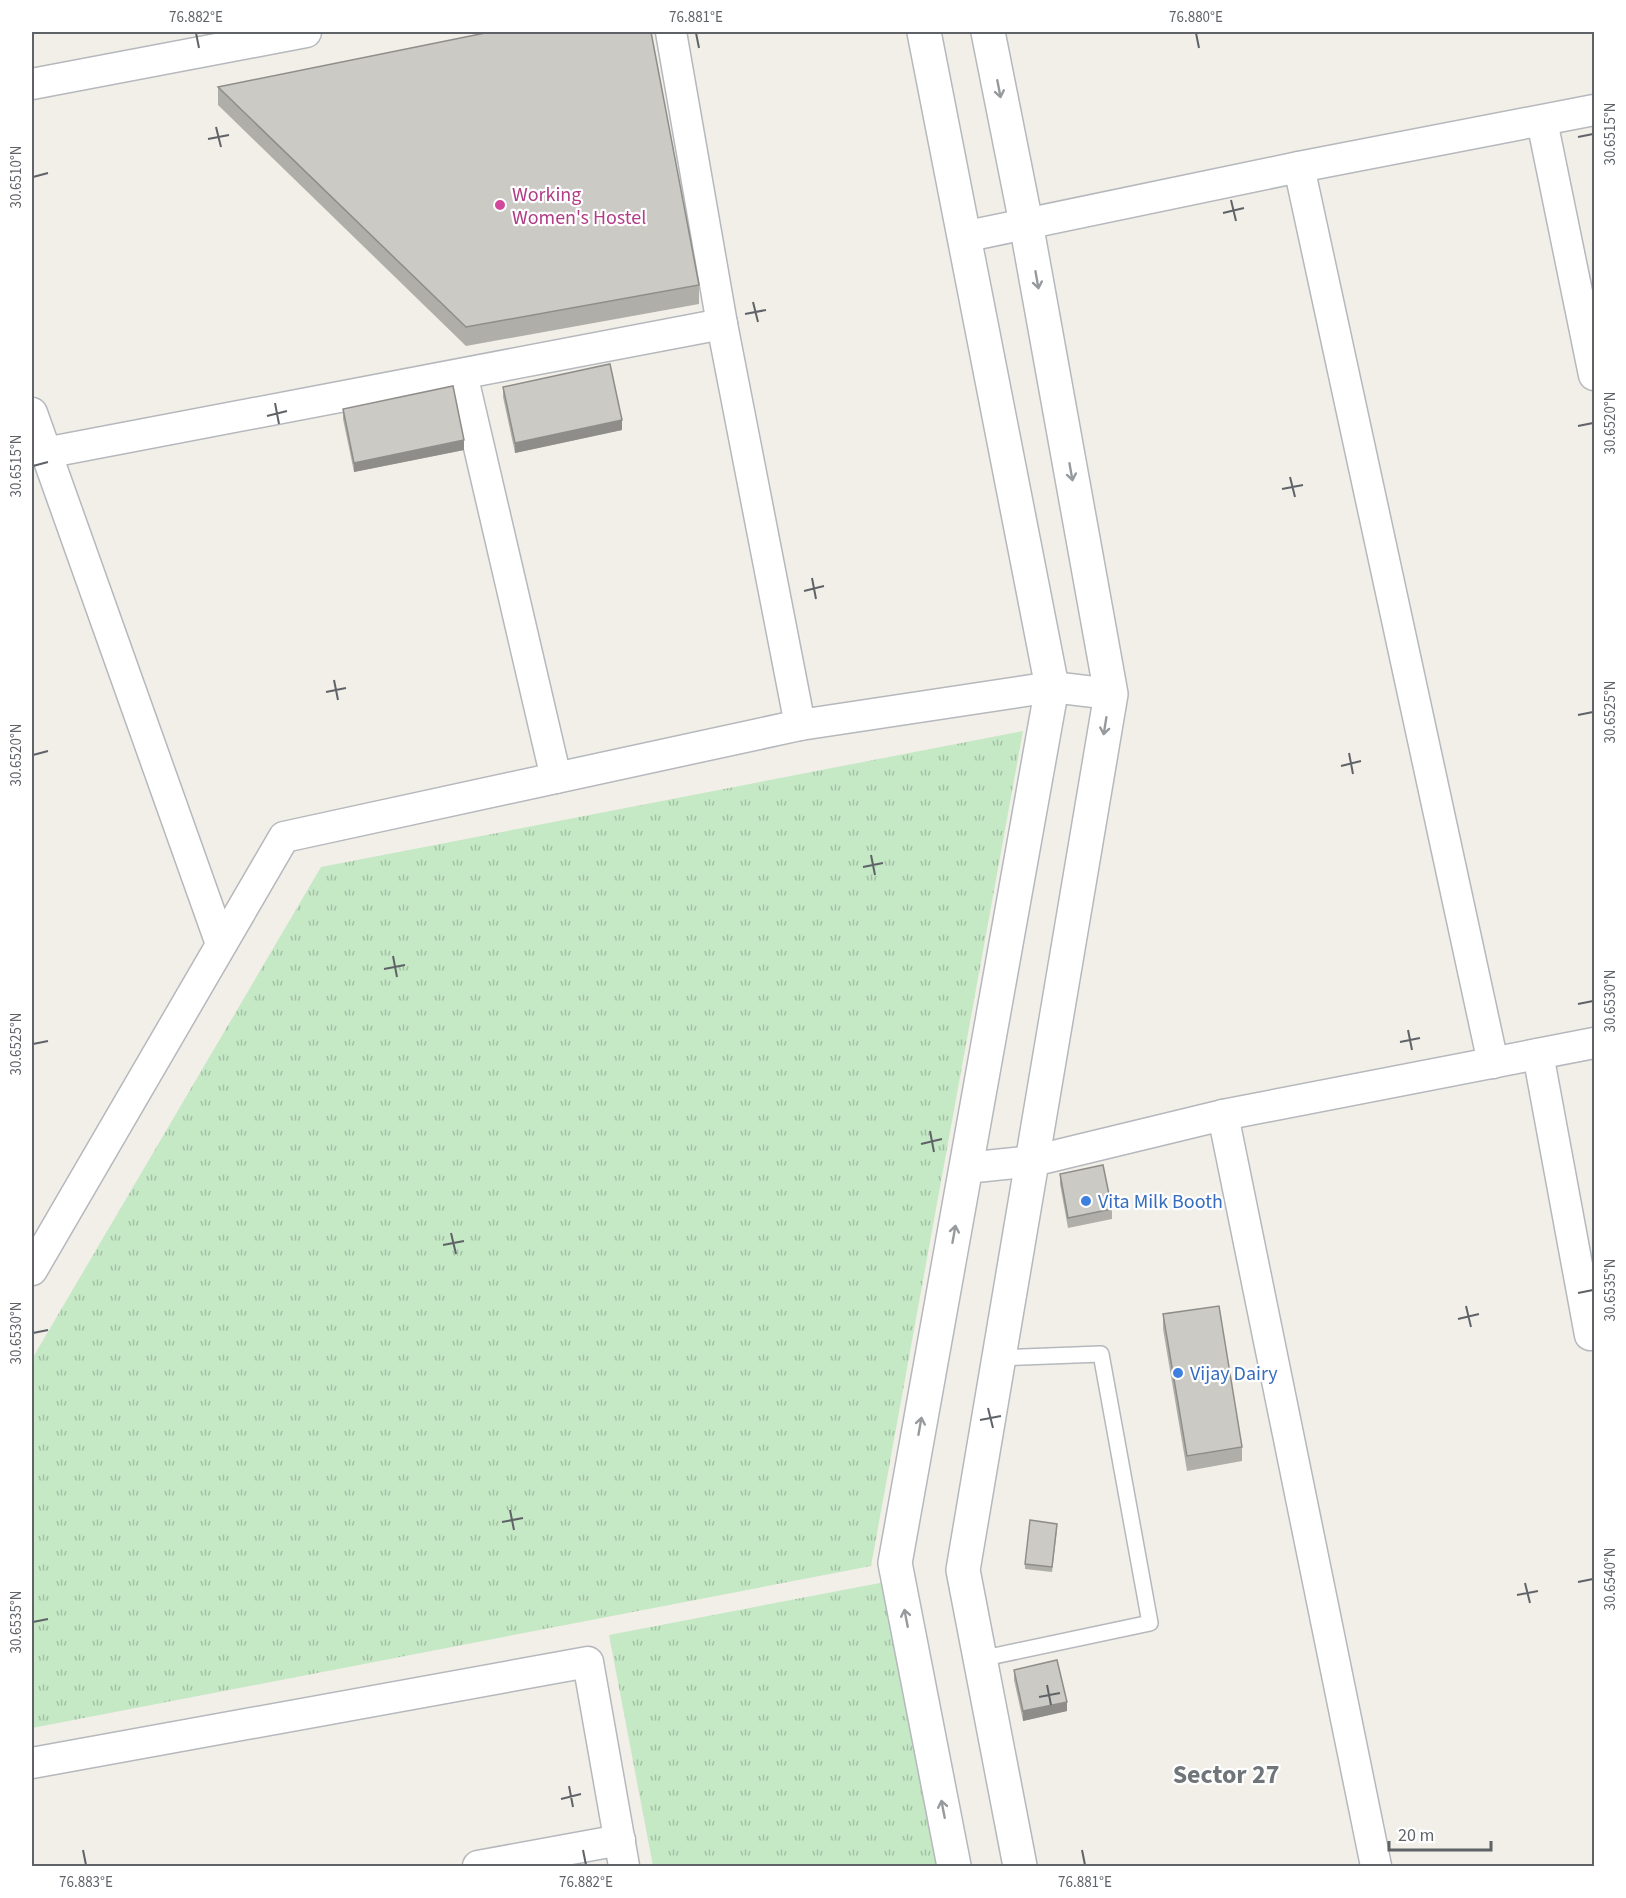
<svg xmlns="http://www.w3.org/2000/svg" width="1626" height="1898" viewBox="0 0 1626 1898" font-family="'Source Sans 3',sans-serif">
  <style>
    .grass { fill: url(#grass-tufts) }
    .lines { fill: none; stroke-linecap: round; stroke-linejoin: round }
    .service-casing { stroke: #b5b8bc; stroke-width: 18 }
    .minor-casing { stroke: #b5b8bc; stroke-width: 33 }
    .tertiary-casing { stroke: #b5b8bc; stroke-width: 36 }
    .service { stroke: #fff; stroke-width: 15 }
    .minor { stroke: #fff; stroke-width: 30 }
    .tertiary { stroke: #fff; stroke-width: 33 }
    .wall { fill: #afaea9 }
    .shaded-wall { fill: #8f8d8a }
    .building { fill: #cccac5; stroke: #8f8d8a; stroke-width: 1.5 }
    .oneway { stroke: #979a9d }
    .ticks { fill: none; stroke: #5f6368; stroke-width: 2 }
    .hotel-dot { fill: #d1479c; stroke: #fff; stroke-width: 2 }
    .shop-dot { fill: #3f7fe0; stroke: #fff; stroke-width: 2 }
    .labels { text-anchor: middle; stroke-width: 4.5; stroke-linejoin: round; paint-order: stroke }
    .hotel-label { font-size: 20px; fill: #b23c85; stroke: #fff; text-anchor: start }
    .shop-label { font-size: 20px; fill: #366cbe; stroke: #fff; text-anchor: start }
    .district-label { font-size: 26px; font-weight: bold; fill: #70757a; stroke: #fff }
    .neatline { fill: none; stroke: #5f6368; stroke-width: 2 }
    .ticks-label { font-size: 15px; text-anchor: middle; fill: #5f6368 }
  </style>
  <defs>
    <pattern id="grass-tufts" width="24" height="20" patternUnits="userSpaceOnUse" patternTransform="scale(1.5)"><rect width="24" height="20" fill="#c5e8c5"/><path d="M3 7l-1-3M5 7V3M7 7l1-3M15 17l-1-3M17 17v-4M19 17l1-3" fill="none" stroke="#a3c0a4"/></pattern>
  </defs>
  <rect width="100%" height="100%" fill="#f1efe8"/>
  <!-- grass -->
  <g class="grass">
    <polygon points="1023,731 871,1566 32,1728 32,1359 321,867"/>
    <polygon points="885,1582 939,1866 653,1866 609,1635"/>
  </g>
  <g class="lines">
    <!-- service casing -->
    <g class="service-casing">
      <polyline id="service" points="980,1659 1150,1623 1101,1354 1000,1358"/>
    </g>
    <!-- minor casing -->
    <g class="minor-casing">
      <g id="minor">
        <polyline points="671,32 722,324 800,725"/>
        <polyline points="32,84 306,32"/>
        <polyline points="1542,121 1594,375"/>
        <polyline points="1299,167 1493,1063"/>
        <polyline points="963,237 1299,167 1594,110"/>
        <polyline points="462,374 556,778"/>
        <polyline points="32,413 221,944"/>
        <polyline points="45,453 722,324"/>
        <polyline points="1538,1054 1590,1335 1594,1334"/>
        <polyline points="1223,1115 1376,1866"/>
        <polyline points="966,1168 1033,1161 1223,1115 1594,1043"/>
        <polyline points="32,1270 284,837 800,725 1052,687 1111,694"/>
        <polyline points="32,1763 588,1662 624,1866"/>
        <polyline points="478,1866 620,1840"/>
      </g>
    </g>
    <!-- tertiary casing -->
    <g class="tertiary-casing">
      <g id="tertiary">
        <polyline points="924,32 1052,687 895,1563 954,1866"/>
        <polyline points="988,32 1026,223 1111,694 963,1570 1020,1866"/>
      </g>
    </g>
    <!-- service -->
    <use href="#service" class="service"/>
    <!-- minor -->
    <use href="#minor" class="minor"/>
    <!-- tertiary -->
    <use href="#tertiary" class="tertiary"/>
  </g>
  <!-- wall -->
  <g class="wall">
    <polygon points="218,87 699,285 699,304 466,346 218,105"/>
    <polygon points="503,387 622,430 515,453 503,397"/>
    <polygon points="343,409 464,450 354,472 343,419"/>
    <polygon points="1060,1174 1112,1209 1112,1219 1068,1228 1060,1184"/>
    <polygon points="1163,1314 1242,1447 1242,1461 1187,1471 1163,1329"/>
    <polygon points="1057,1529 1052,1572 1025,1569 1025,1564"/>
    <polygon points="1014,1670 1067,1711 1023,1721 1014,1680"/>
  </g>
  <!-- shaded-wall -->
  <g class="shaded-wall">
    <polygon points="622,420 622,430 515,453 515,443"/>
    <polygon points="464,440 464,450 354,472 354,463"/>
    <polygon points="1067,1702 1067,1711 1023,1721 1023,1711"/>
  </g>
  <!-- building -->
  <g class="building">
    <polygon points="490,32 651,32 699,285 466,327 218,87"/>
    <polygon points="610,364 622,420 515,443 503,387"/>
    <polygon points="453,386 464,440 354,463 343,409"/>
    <polygon points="1103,1165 1112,1209 1068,1218 1060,1174"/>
    <polygon points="1219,1306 1242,1447 1187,1456 1163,1314"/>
    <polygon points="1030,1520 1057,1524 1052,1567 1025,1564"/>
    <polygon points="1057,1660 1067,1702 1023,1711 1014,1670"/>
  </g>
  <!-- one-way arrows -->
  <defs><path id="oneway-shaft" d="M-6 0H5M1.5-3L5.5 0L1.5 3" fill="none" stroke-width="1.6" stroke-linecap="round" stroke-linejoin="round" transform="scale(1.5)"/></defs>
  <g class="oneway">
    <use href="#oneway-shaft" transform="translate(999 89) rotate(79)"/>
    <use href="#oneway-shaft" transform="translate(1037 280) rotate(80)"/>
    <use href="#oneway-shaft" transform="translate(1071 472) rotate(80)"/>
    <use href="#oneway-shaft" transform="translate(1105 726) rotate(99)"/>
    <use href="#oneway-shaft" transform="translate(954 1234) rotate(-80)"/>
    <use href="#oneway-shaft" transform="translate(920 1426) rotate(-80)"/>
    <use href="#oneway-shaft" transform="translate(906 1618) rotate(-101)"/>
    <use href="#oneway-shaft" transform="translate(943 1809) rotate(-101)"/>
  </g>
  <!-- ticks -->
  <path class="ticks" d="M196 33 199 48M696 33 699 48M1196 33 1199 48M216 127 221 147M1578 137 1593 134M208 139 229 135M33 177 48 173M1231 200 1236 221M1223 213 1244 208M753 302 758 322M745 314 766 310M275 403 279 424M267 416 287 411M1578 426 1593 423M33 466 48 462M1290 477 1295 497M1282 489 1303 485M812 578 816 599M804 591 824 586M334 680 338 700M326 692 346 688M1578 715 1593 712M1349 753 1353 774M33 755 48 751M1341 766 1361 761M871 855 875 875M863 867 883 863M393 956 397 977M384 969 405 965M1578 1004 1593 1001M1408 1030 1412 1050M1400 1042 1420 1038M33 1044 48 1041M930 1131 934 1152M921 1144 942 1139M451 1233 456 1254M443 1245 464 1241M1578 1293 1593 1290M1466 1306 1471 1327M1458 1319 1479 1314M33 1333 48 1330M988 1408 993 1428M980 1420 1001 1416M510 1510 514 1530M502 1522 523 1518M1578 1582 1593 1579M1525 1583 1530 1603M1517 1595 1538 1591M33 1622 48 1619M1047 1685 1051 1705M1039 1697 1060 1693M569 1786 573 1807M561 1799 581 1794M83 1850 86 1865M583 1850 586 1865M1082 1850 1085 1865"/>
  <!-- markers -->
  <circle class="hotel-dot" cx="500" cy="205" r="6"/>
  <g class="shop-dot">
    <circle cx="1086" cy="1201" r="6"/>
    <circle cx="1178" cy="1373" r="6"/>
  </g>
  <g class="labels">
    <!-- hotel labels -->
    <g class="hotel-label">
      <text x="512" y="201">Working<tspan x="512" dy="23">Women's Hostel</tspan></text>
    </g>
    <!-- shop labels -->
    <g class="shop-label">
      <text x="1098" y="1208">Vita Milk Booth</text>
      <text x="1190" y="1380">Vijay Dairy</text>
    </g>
    <!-- district labels -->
    <g class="district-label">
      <text x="1226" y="1783">Sector 27</text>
    </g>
  </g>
  <!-- border -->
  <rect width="1626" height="1898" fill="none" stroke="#ffffff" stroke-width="66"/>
  <!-- scale -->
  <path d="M1389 1841v9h102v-9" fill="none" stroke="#5f6368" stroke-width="3"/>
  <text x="1398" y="1841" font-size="18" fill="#5f6368" stroke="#ffffff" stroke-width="4.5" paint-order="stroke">20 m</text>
  <rect x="33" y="33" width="1560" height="1832" class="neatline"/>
  <g class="ticks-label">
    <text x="196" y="22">76.882°E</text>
    <text x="696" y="22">76.881°E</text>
    <text x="1196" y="22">76.880°E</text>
    <text transform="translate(1610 134) rotate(-90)" y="5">30.6515°N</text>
    <text transform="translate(16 177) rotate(-90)" y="5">30.6510°N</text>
    <text transform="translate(1610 423) rotate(-90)" y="5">30.6520°N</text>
    <text transform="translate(16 466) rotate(-90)" y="5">30.6515°N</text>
    <text transform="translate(1610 712) rotate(-90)" y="5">30.6525°N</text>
    <text transform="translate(16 755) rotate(-90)" y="5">30.6520°N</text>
    <text transform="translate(1610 1001) rotate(-90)" y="5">30.6530°N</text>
    <text transform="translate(16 1044) rotate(-90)" y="5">30.6525°N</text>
    <text transform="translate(1610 1290) rotate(-90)" y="5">30.6535°N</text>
    <text transform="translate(16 1333) rotate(-90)" y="5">30.6530°N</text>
    <text transform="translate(1610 1579) rotate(-90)" y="5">30.6540°N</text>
    <text transform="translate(16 1622) rotate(-90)" y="5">30.6535°N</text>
    <text x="86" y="1887">76.883°E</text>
    <text x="586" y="1887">76.882°E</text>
    <text x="1085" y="1887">76.881°E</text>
  </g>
</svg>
